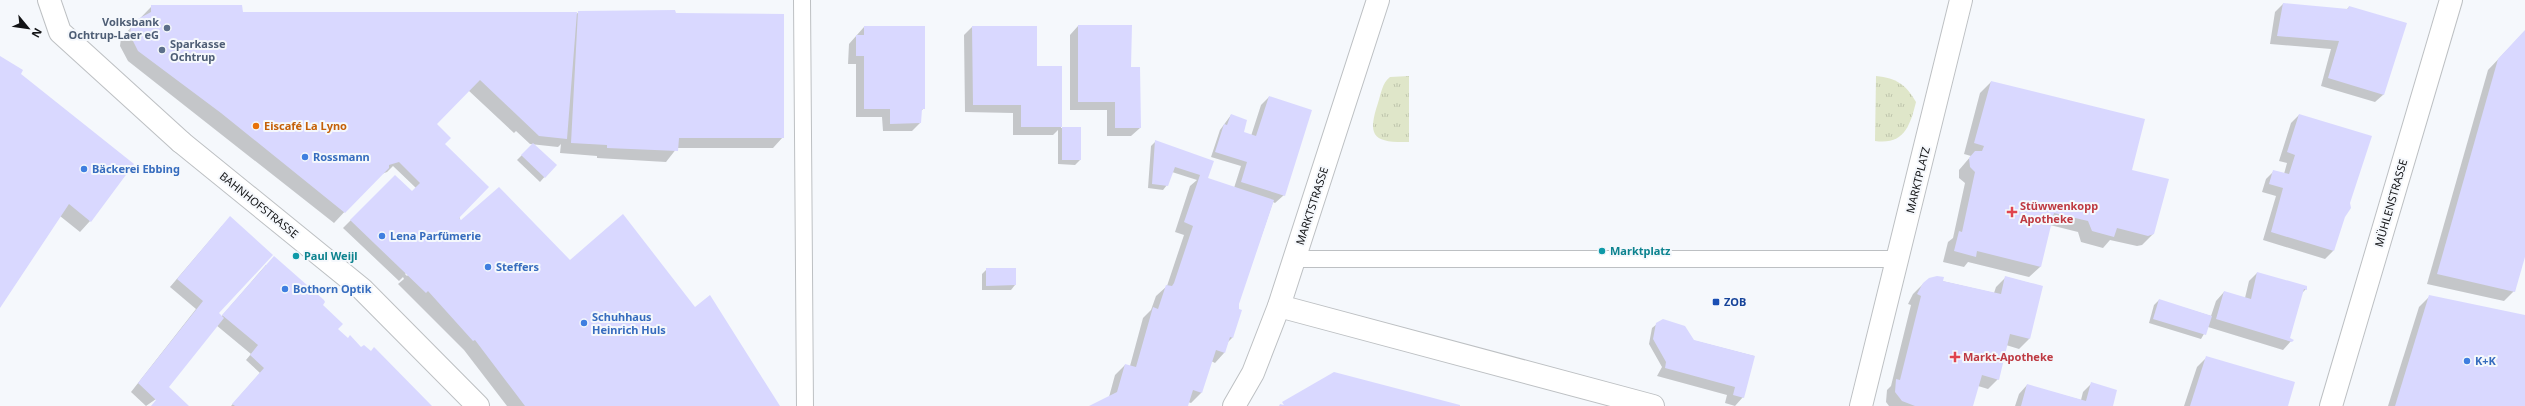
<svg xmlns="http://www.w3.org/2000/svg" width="2525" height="406" viewBox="0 0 2525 406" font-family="'Noto Sans',sans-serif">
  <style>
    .grass { fill: url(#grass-tufts) }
    .shadow { fill: #0003 }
    .building { fill: #d9d8ff }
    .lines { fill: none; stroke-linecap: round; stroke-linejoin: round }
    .service-casing { stroke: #bdc0c3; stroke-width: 18 }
    .pedestrian-casing { stroke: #bdc0c3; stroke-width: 24 }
    .minor-casing { stroke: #bdc0c3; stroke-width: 24 }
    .service { stroke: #fff; stroke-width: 16 }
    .pedestrian { stroke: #fff; stroke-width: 22 }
    .minor { stroke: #fff; stroke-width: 22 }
    .service-dot { fill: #5c6f8a; stroke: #f5f8fc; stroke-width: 1.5 }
    .food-dot { fill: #e8710a; stroke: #f5f8fc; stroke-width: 1.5 }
    .shop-dot { fill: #3f7fe0; stroke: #f5f8fc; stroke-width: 1.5 }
    .health-dot { fill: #e0444e; stroke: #f5f8fc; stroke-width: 1.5 }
    .culture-dot { fill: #0f9aa8; stroke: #f5f8fc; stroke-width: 1.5 }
    .transit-dot { fill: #1a4fb4; stroke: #f5f8fc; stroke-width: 1.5 }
    .labels { text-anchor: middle; stroke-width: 4; stroke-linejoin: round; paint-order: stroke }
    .service-label { font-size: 11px; font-weight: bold; fill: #4e5e75; stroke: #f5f8fc; text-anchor: end }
    .food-label { font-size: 11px; font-weight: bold; fill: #c56008; stroke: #f5f8fc; text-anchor: start }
    .shop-label { font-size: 11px; font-weight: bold; fill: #366cbe; stroke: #f5f8fc; text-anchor: start }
    .street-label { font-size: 11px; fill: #121315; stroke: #f5f8fc }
    .health-label { font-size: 11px; font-weight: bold; fill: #be3a42; stroke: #f5f8fc; text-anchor: start }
    .culture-label { font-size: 11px; font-weight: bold; fill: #0d838f; stroke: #f5f8fc; text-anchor: start }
    .transit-label { font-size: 11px; font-weight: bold; fill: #164399; stroke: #f5f8fc; text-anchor: start }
  </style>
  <defs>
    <pattern id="grass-tufts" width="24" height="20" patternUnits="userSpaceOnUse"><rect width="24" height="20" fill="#dfe6c9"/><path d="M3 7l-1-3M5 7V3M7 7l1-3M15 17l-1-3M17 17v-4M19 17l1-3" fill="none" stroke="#bec4ac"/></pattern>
  </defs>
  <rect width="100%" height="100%" fill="#f5f8fc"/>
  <!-- grass -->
  <g class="grass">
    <path d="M1409 76V142C1373 143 1367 136 1378 103 1381 94 1382 83 1390 77Z"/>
    <path d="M1876 76C1897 78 1906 85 1916 102 1910 126 1904 145 1875 141Z"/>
  </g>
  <!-- shadow -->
  <g class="shadow">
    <polygon points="2283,4 2346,10 2349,7 2384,94 2375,102 2321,86 2331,49 2270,44 2275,12"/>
    <polygon points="152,6 242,13 575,15 579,12 675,14 783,137 773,148 677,148 666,162 597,158 597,156 560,153 561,144 558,147 530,144 516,131 514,133 468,90 435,124 444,144 460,220 405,274 407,276 499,188 569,261 694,308 779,406 507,406 464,350 398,284 404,279 403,277 399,281 343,228 395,176 412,192 416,188 393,166 387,172 379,175 334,223 128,61 120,46 121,38"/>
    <polygon points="1078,26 1130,68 1140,128 1131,136 1107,136 1107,110 1070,110 1070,35"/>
    <polygon points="864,27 924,108 920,112 920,123 912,131 883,131 882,117 856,117 856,64 848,64 849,44"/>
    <polygon points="972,27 1036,67 1061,67 1061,128 1080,128 1080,160 1075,165 1058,164 1058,130 1053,135 1013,135 1013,113 965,112 964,35"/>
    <polygon points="2525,31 2525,253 2514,291 2504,301 2427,284 2488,70"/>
    <polygon points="0,57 20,74 90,221 80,232 60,216 0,306"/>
    <polygon points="1991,82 2131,171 2153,234 2142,245 2137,246 2110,240 2103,248 2081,242 2078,232 2050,225 2040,267 2029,277 1968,262 1964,267 1943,262 1948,242 1953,238 1965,183 1959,178 1959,170 1971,156 1964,154 1980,93"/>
    <polygon points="1269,97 1284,195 1275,203 1273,202 1238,304 1232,338 1228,342 1224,353 1215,363 1211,361 1201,393 1191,403 1188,402 1187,406 1092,406 1109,397 1115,375 1125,365 1130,366 1143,318 1151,310 1156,296 1167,286 1184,235 1175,232 1190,186 1197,180 1172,172 1167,185 1163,190 1148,188 1151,146 1156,141 1206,178 1234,188 1241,166 1211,157 1220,130 1231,115 1242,133 1251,136 1261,105"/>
    <polygon points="2299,115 2344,217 2333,251 2325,259 2263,240 2276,196 2262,192 2266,179 2274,171 2284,174 2287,163 2279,161 2291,123"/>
    <polygon points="533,144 555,165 540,182 517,160"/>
    <polygon points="222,226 217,314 221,317 266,265 322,305 336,329 431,406 231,406 260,373 246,360 251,354 216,325 156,399 146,406 131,392 196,309 170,287"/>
    <polygon points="987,269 1015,285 1011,290 982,290 982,274"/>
    <polygon points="2257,273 2306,289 2302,293 2289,339 2291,341 2283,350 2208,327 2201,339 2149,323 2154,305 2159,300 2211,316 2216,301 2224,292 2245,298 2249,281"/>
    <polygon points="2006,277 2041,286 2029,339 2019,349 2006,345 1998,379 1988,389 1978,386 1972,406 1889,406 1886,402 1887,390 1891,386 1911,305 1908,304 1913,294 1923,284 1942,281 1994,293 1996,287"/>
    <polygon points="2430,296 2525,316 2525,406 2388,406 2419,307"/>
    <polygon points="1657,324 1692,340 1754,356 1743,397 1735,406 1725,403 1727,395 1657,376 1662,367 1649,344 1652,328"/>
    <polygon points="2207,357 2287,406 2184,406 2197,367"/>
    <polygon points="2091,384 2112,406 2015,406 2019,394 2027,385 2081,400 2083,392"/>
  </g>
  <!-- building -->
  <g class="building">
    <polygon points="2283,3 2348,9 2349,6 2407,23 2384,95 2328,78 2339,41 2277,36"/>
    <polygon points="151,5 242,5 243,12 577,12 567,139 539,136 480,80 437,124 451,138 445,144 489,187 459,218 461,220 499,187 570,260 623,214 695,307 710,295 780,406 525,406 475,340 473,341 428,291 426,293 350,220 395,175 412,191 420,183 399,162 389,165 389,168 345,213 221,113 138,51 130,35 131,27 136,20 151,12"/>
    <polygon points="675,10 676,13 784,14 784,138 679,138 678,151 607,148 607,145 571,143 578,11"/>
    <polygon points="1078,25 1132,25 1131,67 1140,67 1141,128 1115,128 1115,102 1078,102"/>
    <polygon points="864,26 925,26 925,109 922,109 921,123 890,124 890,109 864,109 864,56 856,56 856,35 864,35"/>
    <polygon points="972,26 1037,26 1037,66 1062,66 1062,127 1021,127 1021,105 973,105"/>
    <polygon points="2525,30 2525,257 2515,292 2437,274 2498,59"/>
    <polygon points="0,56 23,70 21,74 134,164 91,222 69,204 0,308"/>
    <polygon points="1991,81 2145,119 2132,170 2169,179 2154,234 2148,236 2117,228 2114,237 2092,231 2088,221 2054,213 2041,267 1977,251 1976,257 1954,251 1959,231 1962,232 1975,172 1970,167 1969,158 1975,151 1982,151 1984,146 1974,143"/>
    <polygon points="1269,96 1312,110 1285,196 1241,182 1247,162 1215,152 1224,124 1227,125 1231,114 1247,120 1244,132 1256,136"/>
    <polygon points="2299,114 2372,136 2350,203 2351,208 2345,217 2334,251 2271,232 2283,188 2269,184 2273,170 2289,174 2295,155 2287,152"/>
    <rect x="1062" y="127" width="19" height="33"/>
    <polygon points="1155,140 1214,161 1208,178 1274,200 1239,304 1239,309 1242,310 1233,338 1230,337 1225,353 1216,350 1202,393 1193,390 1188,406 1089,406 1117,392 1125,364 1136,367 1153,307 1158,309 1166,285 1172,286 1174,283 1193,226 1184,222 1200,175 1175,167 1168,186 1152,184"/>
    <polygon points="533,143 557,165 545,178 521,155"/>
    <polygon points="230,216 273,255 219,313 224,318 169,387 189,406 151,406 156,400 138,383 203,301 177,279"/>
    <polygon points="274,256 324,300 325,302 323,305 343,324 338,329 348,338 350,335 361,347 364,345 371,351 374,347 376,349 432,406 235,406 232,404 264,368 250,355 258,345 222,315"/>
    <polygon points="986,268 1016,268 1016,285 986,286"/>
    <polygon points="2257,272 2307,286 2307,290 2304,289 2290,338 2294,340 2292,342 2216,319 2224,291 2251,299"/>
    <polygon points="1937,276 1944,277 1943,281 2001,294 2005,276 2043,286 2030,339 2010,334 1999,380 1982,375 1973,406 1915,406 1902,401 1895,392 1896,379 1900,380 1921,296 1917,294 1923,283 1929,278"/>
    <polygon points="2429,295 2525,315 2525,406 2395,406"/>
    <polygon points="2159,299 2212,316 2206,335 2153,319"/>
    <polygon points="1663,319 1685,326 1694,340 1755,356 1744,398 1733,395 1735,387 1665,368 1666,362 1653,339 1656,323"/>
    <polygon points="2206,356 2295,382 2288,406 2190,406"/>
    <polygon points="1334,372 1460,405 1460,406 1279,406 1280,404 1284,405 1282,402"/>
    <polygon points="2091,382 2117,390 2113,406 2021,406 2027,384 2086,401"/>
  </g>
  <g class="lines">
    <!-- service casing -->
    <g class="service-casing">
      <g id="service">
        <polyline points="802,0 805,406"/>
        <polyline points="1295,259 1898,259"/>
      </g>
    </g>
    <!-- pedestrian casing -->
    <g class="pedestrian-casing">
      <polyline id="pedestrian" points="181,142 362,289 478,406"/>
    </g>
    <!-- minor casing -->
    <g class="minor-casing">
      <g id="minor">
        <polyline points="49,0 60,32 181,142"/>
        <polyline points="1279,306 1653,406"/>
        <polyline points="1234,406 1253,373 1279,306 1378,0"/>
        <polyline points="1861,406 1961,0"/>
        <polyline points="2331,406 2451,0"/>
      </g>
    </g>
    <!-- service -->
    <use href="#service" class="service"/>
    <!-- pedestrian -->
    <use href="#pedestrian" class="pedestrian"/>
    <!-- minor -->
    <use href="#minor" class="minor"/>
  </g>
  <!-- markers -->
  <g class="service-dot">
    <circle cx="167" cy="28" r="4"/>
    <circle cx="162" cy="50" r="4"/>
  </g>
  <circle class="food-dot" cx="256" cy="126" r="4"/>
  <g class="shop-dot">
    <circle cx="305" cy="157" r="4"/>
    <circle cx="84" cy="169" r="4"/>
    <circle cx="382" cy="236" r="4"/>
    <circle cx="488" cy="267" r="4"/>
    <circle cx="285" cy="289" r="4"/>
    <circle cx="584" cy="323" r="4"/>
    <circle cx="2467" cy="361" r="4"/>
  </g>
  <g class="health-dot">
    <path d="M2010 206h4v4h4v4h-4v4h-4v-4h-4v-4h4z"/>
    <path d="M1953 351h4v4h4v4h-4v4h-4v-4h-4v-4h4z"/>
  </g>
  <g class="culture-dot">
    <circle cx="1602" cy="251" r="4"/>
    <circle cx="296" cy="256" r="4"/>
  </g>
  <rect class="transit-dot" x="1712" y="298" width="8" height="8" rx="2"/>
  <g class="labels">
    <!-- service labels -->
    <g class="service-label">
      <text x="159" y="26">Volksbank<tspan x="159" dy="13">Ochtrup-Laer eG</tspan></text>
      <text x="170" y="48" text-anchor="start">Sparkasse<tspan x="170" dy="13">Ochtrup</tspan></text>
    </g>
    <!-- food labels -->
    <g class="food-label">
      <text x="264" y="130">Eiscafé La Lyno</text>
    </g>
    <!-- shop labels -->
    <g class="shop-label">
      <text x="313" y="161">Rossmann</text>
      <text x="92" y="173">Bäckerei Ebbing</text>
      <text x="390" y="240">Lena Parfümerie</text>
      <text x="496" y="271">Steffers</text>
      <text x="293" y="293">Bothorn Optik</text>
      <text x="592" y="321">Schuhhaus<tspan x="592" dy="13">Heinrich Huls</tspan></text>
      <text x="2475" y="365">K+K</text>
    </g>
    <!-- street labels -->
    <g class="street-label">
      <text transform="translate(1918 180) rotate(-76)" y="4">MARKTPLATZ</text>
      <text transform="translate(2391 203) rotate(-74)" y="4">MÜHLENSTRASSE</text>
      <text transform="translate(259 205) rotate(39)" y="4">BAHNHOFSTRASSE</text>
      <text transform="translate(1312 206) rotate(-72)" y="4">MARKTSTRASSE</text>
    </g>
    <!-- health labels -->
    <g class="health-label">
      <text x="2020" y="210">Stüwwenkopp<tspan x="2020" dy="13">Apotheke</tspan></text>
      <text x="1963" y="361">Markt-Apotheke</text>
    </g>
    <!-- culture labels -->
    <g class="culture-label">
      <text x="1610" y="255">Marktplatz</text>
      <text x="304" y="260">Paul Weijl</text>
    </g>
    <!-- transit labels -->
    <g class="transit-label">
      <text x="1724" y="306">ZOB</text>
    </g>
  </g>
  <!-- north arrow -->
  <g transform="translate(28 28) rotate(119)" stroke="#f5f8fc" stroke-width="3" paint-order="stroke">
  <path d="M0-3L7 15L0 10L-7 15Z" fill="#121315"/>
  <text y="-6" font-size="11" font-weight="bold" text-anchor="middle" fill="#121315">N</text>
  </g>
</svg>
